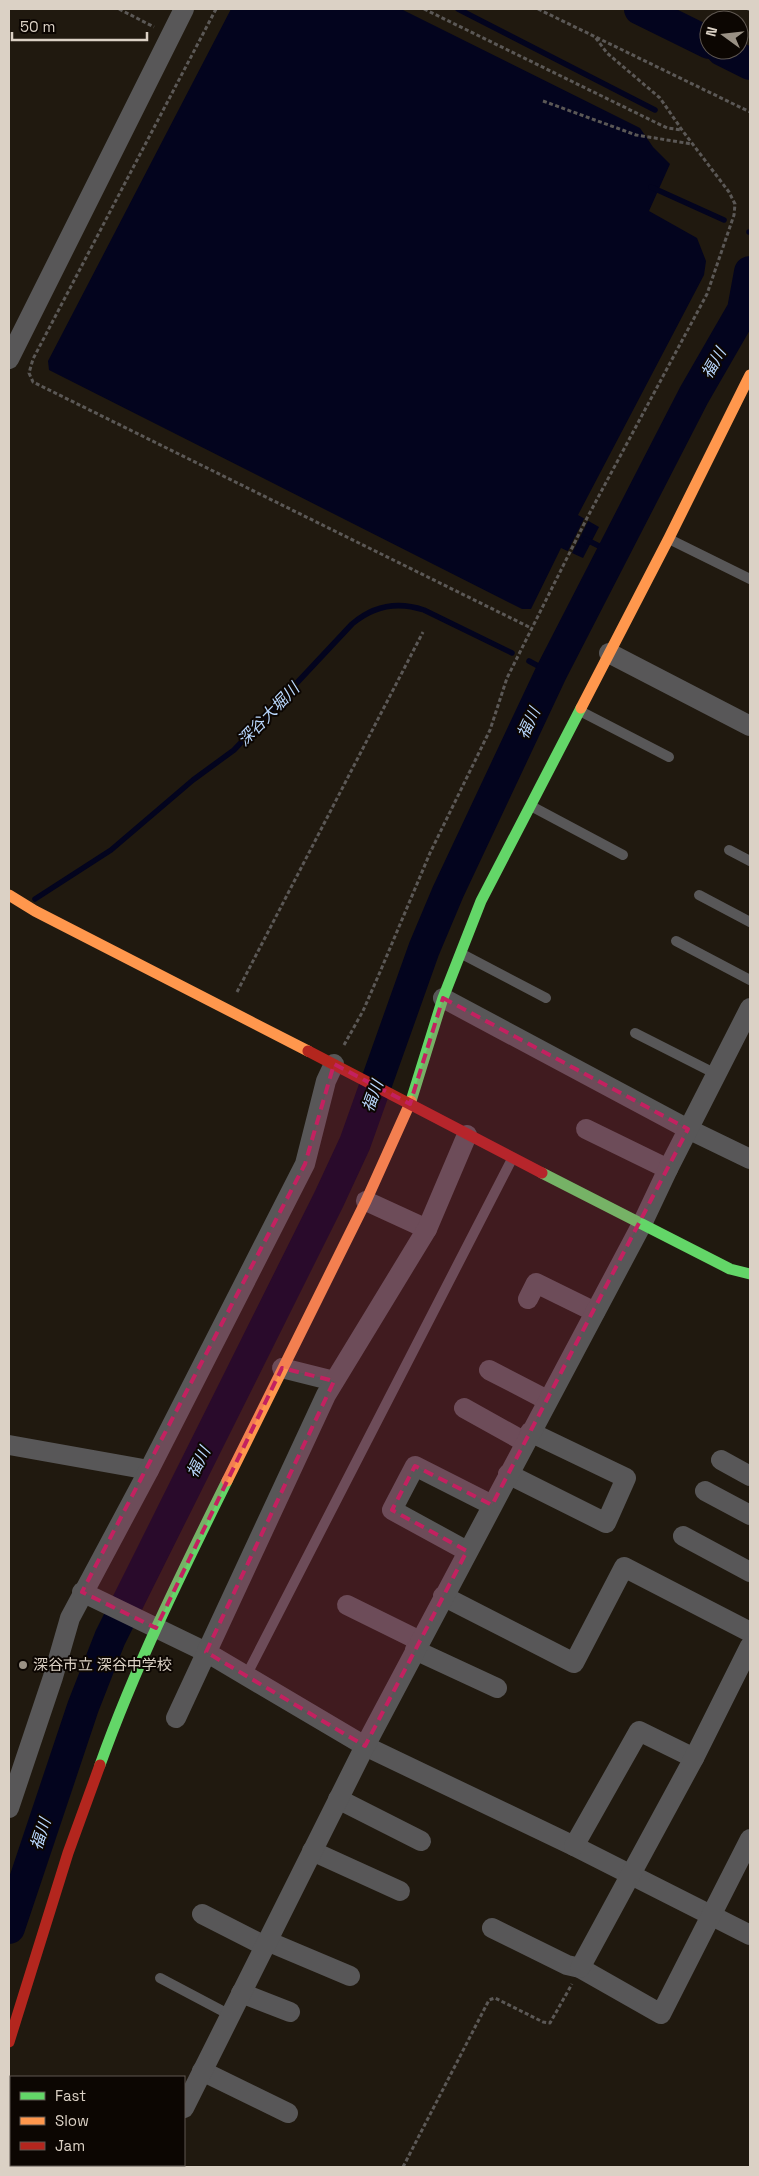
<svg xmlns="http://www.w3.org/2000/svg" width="759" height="2176" viewBox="0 0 759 2176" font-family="'Space Grotesk','Noto Sans JP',sans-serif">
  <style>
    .water { fill: #03041e }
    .pier { fill: #20190f }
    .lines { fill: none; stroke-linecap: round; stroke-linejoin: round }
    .stream { stroke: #03041e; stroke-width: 5.5 }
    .river { stroke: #03041e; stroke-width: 32 }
    .path { stroke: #5b5856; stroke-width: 3; stroke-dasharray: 4 2.5; stroke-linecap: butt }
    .lane { stroke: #585758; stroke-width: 10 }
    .street { stroke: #585758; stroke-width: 20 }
    .fast { stroke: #63d668; stroke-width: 11 }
    .slow { stroke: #ff974d; stroke-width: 11 }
    .jam { stroke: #b3261e; stroke-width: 11 }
    .marked { fill: #c32160; fill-opacity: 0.2; stroke: #c32160; stroke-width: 4; stroke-dasharray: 10 6; stroke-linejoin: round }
    .poi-dot { fill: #9a9185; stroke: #0c0602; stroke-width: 2 }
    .labels { text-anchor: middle; stroke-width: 4; stroke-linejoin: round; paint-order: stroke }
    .poi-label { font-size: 15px; fill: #dbd1c5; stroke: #0c0602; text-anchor: start }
    .water-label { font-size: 16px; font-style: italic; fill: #b9d7fd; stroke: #0c0602 }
  </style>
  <rect width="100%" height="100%" fill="#20190f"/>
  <!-- water -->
  <polygon class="water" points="231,9 401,9 640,128 653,147 670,164 649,211 697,238 706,261 704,275 578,515 599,527 583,558 561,548 531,609 522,609 49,370 48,361"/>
  <!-- pier -->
  <polygon class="pier" points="585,517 589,519 571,555 567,553"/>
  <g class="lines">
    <!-- stream -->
    <g class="stream">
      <polyline points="458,9 655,110"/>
      <polyline points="651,187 724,220"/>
      <polyline points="749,232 750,232"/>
      <polyline points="585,539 613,553"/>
      <polyline points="529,661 551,673"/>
      <path d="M35 899 111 850 193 780 234 750 352 624C373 606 397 601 424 610L512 653"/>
    </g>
    <!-- river -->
    <g class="river">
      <polyline points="640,9 709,43"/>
      <polyline points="722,50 750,64"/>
      <polyline points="9,1928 83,1707 110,1638 329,1199 355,1143 424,949 448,892 551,673 694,395 743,310 750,272"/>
    </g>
    <!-- path -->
    <g class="path">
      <polyline points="119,9 154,27"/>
      <polyline points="216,9 33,359 29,373 33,382 531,628"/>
      <polyline points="424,9 667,128 682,130"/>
      <polyline points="538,9 750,112"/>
      <polyline points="748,9 750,10"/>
      <polyline points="543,101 636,135 692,144"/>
      <polyline points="237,992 423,632"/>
      <polyline points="344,1045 363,1011 380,972 430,853 490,730 507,678 587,518 707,294 734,215 735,204 729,192 682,130 660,98 607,53 595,37"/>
      <polyline points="403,2167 489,2000 495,1998 543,2022 550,2023 572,1984"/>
    </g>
    <!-- lane -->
    <g class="lane">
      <polyline points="669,539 750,579"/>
      <polyline points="580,711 669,757"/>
      <polyline points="531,806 623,855"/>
      <polyline points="729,850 750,861"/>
      <polyline points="699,895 750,922"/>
      <polyline points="676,941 750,980"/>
      <polyline points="462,954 546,998"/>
      <polyline points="635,1033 716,1074"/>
      <polyline points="246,1676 512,1159"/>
      <polyline points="160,1978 230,2015"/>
    </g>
    <!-- street -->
    <g class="street">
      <polyline points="9,359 184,9"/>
      <polyline points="609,653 750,726"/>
      <polyline points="443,998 688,1129 750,1159"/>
      <polyline points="586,1129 668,1169"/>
      <polyline points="366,1201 427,1229"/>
      <polyline points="528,1299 536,1283 595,1312"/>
      <polyline points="282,1368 334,1381"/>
      <polyline points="489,1370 547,1400"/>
      <polyline points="464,1408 525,1442"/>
      <polyline points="9,1445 149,1470"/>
      <polyline points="721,1460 750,1476"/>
      <polyline points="508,1474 606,1523 626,1478 530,1432"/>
      <polyline points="705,1491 750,1515"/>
      <polyline points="683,1536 750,1572"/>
      <polyline points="467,1551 392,1510 415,1466 492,1505"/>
      <polyline points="82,1592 206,1652 365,1746 574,1846 750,1935"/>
      <polyline points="443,1596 574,1663 624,1567 750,1632"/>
      <polyline points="347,1605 420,1641"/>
      <polyline points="415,1650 497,1688"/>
      <polyline points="176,1718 326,1395 427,1229 467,1135"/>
      <polyline points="338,1799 421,1841"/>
      <polyline points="9,1808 53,1677 70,1618 149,1470 305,1164 326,1081 334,1064"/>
      <polyline points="574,1846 639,1731 694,1758"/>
      <polyline points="312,1851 400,1891"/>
      <polyline points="202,1914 265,1946"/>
      <polyline points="492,1928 567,1965 580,1968 661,2014 750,1839"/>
      <polyline points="267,1941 350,1976"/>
      <polyline points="580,1968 694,1758 750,1646"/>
      <polyline points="241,1993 290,2012"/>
      <polyline points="202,2071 288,2113"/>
      <polyline points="184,2108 365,1746 642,1224 668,1169 750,1008"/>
      <polyline points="154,2167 155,2165"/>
    </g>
    <!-- fast -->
    <g class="fast">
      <polyline points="411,1101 443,998 481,901 581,708"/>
      <polyline points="542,1173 730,1269 750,1274"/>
      <path d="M100 1765C135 1667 181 1574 227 1481"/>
    </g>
    <!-- slow -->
    <g class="slow">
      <polyline points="581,708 669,538 750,375"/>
      <polyline points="9,895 35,911 308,1051"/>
      <polyline points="227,1481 366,1201 411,1101"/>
    </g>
    <!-- jam -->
    <g class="jam">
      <polyline points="308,1051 542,1173"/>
      <polyline points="9,2042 68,1853 100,1765"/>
    </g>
  </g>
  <!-- marked area -->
  <path class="marked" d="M443 998 688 1129 492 1505 415 1466 392 1510 467 1551 365 1746 206 1652 334 1381 282 1368 156 1628 82 1592 305 1164 334 1064 410 1104Z"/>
  <!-- markers -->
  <circle class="poi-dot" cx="23" cy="1665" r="5"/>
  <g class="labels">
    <!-- poi labels -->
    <g class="poi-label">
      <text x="33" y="1670">深谷市立 深谷中学校</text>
    </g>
    <!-- water labels -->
    <g class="water-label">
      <text transform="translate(713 363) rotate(-60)" y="6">福川</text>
      <text transform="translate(268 714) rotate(-46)" y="6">深谷大堀川</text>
      <text transform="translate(528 723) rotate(-65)" y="6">福川</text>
      <text transform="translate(372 1096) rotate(-70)" y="6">福川</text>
      <text transform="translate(198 1462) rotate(-63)" y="6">福川</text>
      <text transform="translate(40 1834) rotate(-72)" y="6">福川</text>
    </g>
  </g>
  <!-- border -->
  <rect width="759" height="2176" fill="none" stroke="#dbd1c5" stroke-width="20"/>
  <!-- legend -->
  <rect x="10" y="2076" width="175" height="90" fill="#0c0602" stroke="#5f5750"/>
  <rect x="20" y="2092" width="25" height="8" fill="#63d668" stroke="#5f5750"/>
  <text x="55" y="2101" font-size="15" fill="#dbd1c5">Fast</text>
  <rect x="20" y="2117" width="25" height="8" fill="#ff974d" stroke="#5f5750"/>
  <text x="55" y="2126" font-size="15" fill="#dbd1c5">Slow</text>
  <rect x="20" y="2142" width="25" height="8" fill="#b3261e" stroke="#5f5750"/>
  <text x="55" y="2151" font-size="15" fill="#dbd1c5">Jam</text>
  <!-- north arrow -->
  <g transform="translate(724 35) rotate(285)"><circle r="24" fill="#0c0602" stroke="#5f5750"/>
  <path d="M0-4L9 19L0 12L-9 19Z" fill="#9a9185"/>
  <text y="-8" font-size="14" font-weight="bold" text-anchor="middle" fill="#dbd1c5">N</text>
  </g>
  <!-- scale -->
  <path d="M12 32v8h135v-8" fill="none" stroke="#dbd1c5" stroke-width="2.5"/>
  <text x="20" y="32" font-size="15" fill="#dbd1c5" stroke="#0c0602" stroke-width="4" paint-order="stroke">50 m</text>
</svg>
